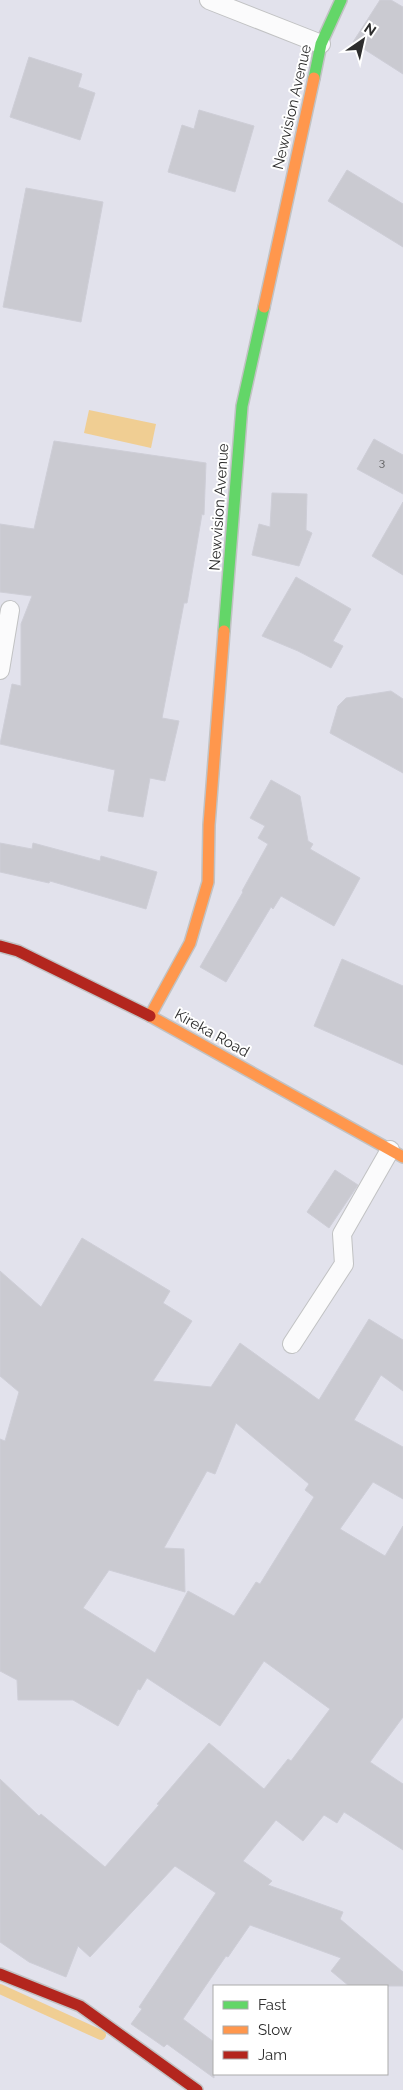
<svg xmlns="http://www.w3.org/2000/svg" width="403" height="2090" viewBox="0 0 403 2090" font-family="Raleway,sans-serif">
  <style>
    .water { fill: #f0ce93 }
    .lines { fill: none; stroke-linecap: round; stroke-linejoin: round }
    .stream { stroke: #f0ce93; stroke-width: 10 }
    .building { fill: #cacad1; stroke: #ceced7; fill-rule: evenodd }
    .lane-casing { stroke: #c1c2c3; stroke-width: 20 }
    .fast-casing { stroke: #c1c2c3; stroke-width: 14 }
    .slow-casing { stroke: #c1c2c3; stroke-width: 14 }
    .jam-casing { stroke: #c1c2c3; stroke-width: 14 }
    .lane { stroke: #fbfbfc; stroke-width: 18 }
    .fast { stroke: #63d668; stroke-width: 11 }
    .slow { stroke: #ff974d; stroke-width: 11 }
    .jam { stroke: #b3261e; stroke-width: 11 }
    .labels { text-anchor: middle; stroke-width: 4; stroke-linejoin: round; paint-order: stroke }
    .number-label { font-size: 12px; fill: #575758 }
    .street-label { font-size: 15px; fill: #2d2d2d; stroke: #fff }
  </style>
  <rect width="100%" height="100%" fill="#e2e2ec"/>
  <!-- water -->
  <polygon class="water" points="89,410 156,424 151,448 84,433"/>
  <g class="lines">
    <!-- stream -->
    <polyline class="stream" points="0,1989 101,2035"/>
  </g>
  <!-- building -->
  <g class="building">
    <polygon points="380,0 391,0 403,7 403,74 353,42"/>
    <polygon points="29,57 82,74 78,87 95,93 80,140 10,117"/>
    <polygon points="199,110 254,126 235,192 168,172 182,125 194,129"/>
    <polygon points="347,170 403,204 403,247 328,201"/>
    <polygon points="26,188 103,202 81,322 3,307"/>
    <polygon points="374,439 403,455 403,494 357,469"/>
    <polygon points="54,441 206,463 204,515 202,514 187,603 184,603 162,718 179,721 165,781 150,778 143,817 108,811 115,770 0,744 12,684 21,686 21,624 32,596 0,592 0,524 34,529"/>
    <polygon points="272,493 307,494 306,530 312,533 299,566 252,555 259,524 270,527"/>
    <polygon points="403,502 403,575 372,556"/>
    <polygon points="296,577 351,609 333,641 343,646 331,668 298,651 262,636"/>
    <polygon points="391,691 403,699 403,773 330,733 338,706 346,698"/>
    <polygon points="271,780 300,796 308,841 313,844 310,849 360,878 334,926 281,896 273,909 271,907 226,982 200,967 243,892 242,891 268,844 258,838 265,826 250,818"/>
    <polygon points="0,843 32,849 33,843 100,861 101,856 157,872 146,909 50,881 49,883 0,872"/>
    <polygon points="342,959 403,986 403,1065 314,1026"/>
    <polygon points="335,1170 358,1185 329,1228 307,1212"/>
    <path d="M82 1238 170 1291 163 1303 192 1321 153 1381 211 1387 240 1343 319 1400 369 1319 403 1340V1391L381 1375 354 1420 403 1447V1499L373 1482 340 1529 385 1556 403 1526V1717L370 1762 403 1784V1850L344 1812 337 1823 324 1815 303 1841 276 1820 243 1861 272 1881 268 1885 343 1912 340 1919 403 1972V1986H349L331 1971 341 1958 250 1925 228 1957 226 1956 183 2019 214 2042V2078L167 2044 164 2047 131 2024 142 2009 139 2007 216 1893 175 1866 90 1957 78 1946 66 1977 29 1962 0 1942V1779L39 1816 41 1814 105 1867 159 1805 157 1804 209 1743 264 1789 288 1759 291 1761 330 1709 264 1661 220 1726 147 1678 140 1690 138 1689 118 1726 73 1700H18L17 1680 0 1671V1439L5 1441 19 1392 0 1376V1271L41 1307ZM236 1423 309 1484 305 1490 314 1497 260 1584 256 1582 234 1616 188 1591 155 1653 83 1608 109 1570 185 1592 184 1549 164 1548 207 1471 215 1474Z"/>
  </g>
  <g class="lines">
    <!-- lane casing -->
    <g class="lane-casing">
      <g id="lane">
        <polyline points="209,0 321,44"/>
        <polyline points="0,670 10,610"/>
        <polyline points="292,1344 344,1264 342,1234 390,1150"/>
      </g>
    </g>
    <!-- fast casing -->
    <g class="fast-casing">
      <g id="fast">
        <polyline points="314,78 321,44 341,0"/>
        <polyline points="224,631 242,406 264,307"/>
      </g>
    </g>
    <!-- slow casing -->
    <g class="slow-casing">
      <g id="slow">
        <polyline points="264,307 314,78"/>
        <polyline points="150,1016 403,1157"/>
        <polyline points="150,1016 190,943 208,882 209,825 224,631"/>
      </g>
    </g>
    <!-- jam casing -->
    <g class="jam-casing">
      <g id="jam">
        <polyline points="0,946 18,951 150,1016"/>
        <polyline points="0,1974 80,2006 197,2090"/>
      </g>
    </g>
    <!-- lane -->
    <use href="#lane" class="lane"/>
    <!-- fast -->
    <use href="#fast" class="fast"/>
    <!-- slow -->
    <use href="#slow" class="slow"/>
    <!-- jam -->
    <use href="#jam" class="jam"/>
  </g>
  <g class="labels">
    <!-- number labels -->
    <g class="number-label">
      <text x="382" y="466">3</text>
    </g>
    <!-- street labels -->
    <g class="street-label">
      <text transform="translate(292 107) rotate(-77)" y="5">Newvision Avenue</text>
      <text transform="translate(219 507) rotate(-86)" y="5">Newvision Avenue</text>
      <text transform="translate(212 1033) rotate(29)" y="5">Kireka Road</text>
    </g>
  </g>
  <!-- legend -->
  <rect x="213" y="1985" width="175" height="90" fill="#ffffff" stroke="#ababab"/>
  <rect x="223" y="2001" width="25" height="8" fill="#63d668" stroke="#ababab"/>
  <text x="258" y="2010" font-size="15" fill="#2d2d2d">Fast</text>
  <rect x="223" y="2026" width="25" height="8" fill="#ff974d" stroke="#ababab"/>
  <text x="258" y="2035" font-size="15" fill="#2d2d2d">Slow</text>
  <rect x="223" y="2051" width="25" height="8" fill="#b3261e" stroke="#ababab"/>
  <text x="258" y="2060" font-size="15" fill="#2d2d2d">Jam</text>
  <!-- north arrow -->
  <g transform="translate(363 40) rotate(34)" stroke="#ffffff" stroke-width="4" paint-order="stroke">
  <path d="M0-4L9 19L0 12L-9 19Z" fill="#2d2d2d"/>
  <text y="-8" font-size="14" font-weight="bold" text-anchor="middle" fill="#2d2d2d">N</text>
  </g>
</svg>
